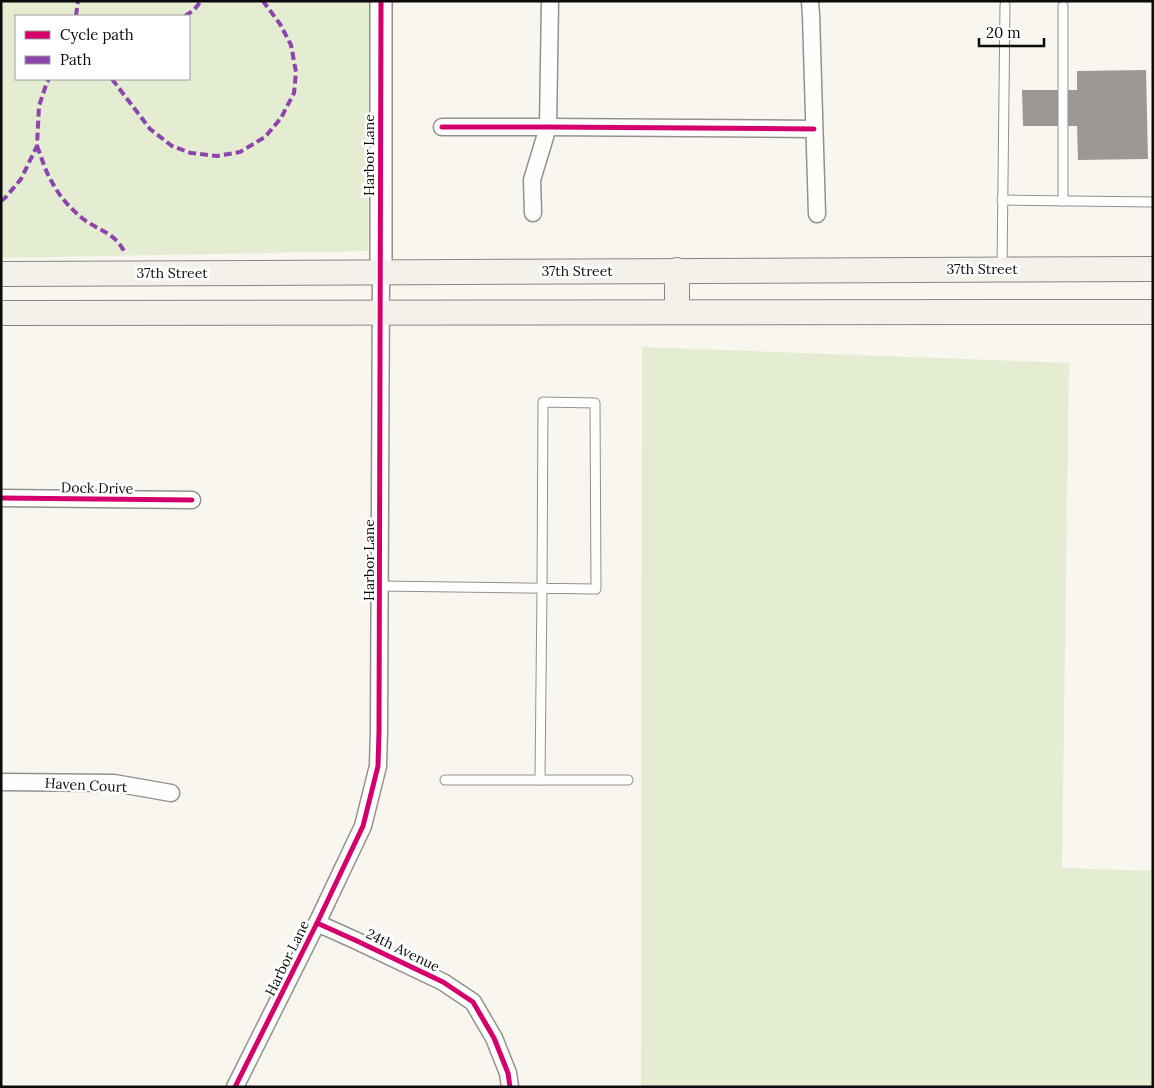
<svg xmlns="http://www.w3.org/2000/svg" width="1154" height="1088" viewBox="0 0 1154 1088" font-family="Lora,serif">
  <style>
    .green { fill: #e4ecd1; fill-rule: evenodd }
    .building { fill: #9c9895 }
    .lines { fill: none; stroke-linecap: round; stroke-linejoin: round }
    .service-casing { stroke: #92918e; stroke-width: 11 }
    .minor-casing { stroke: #92918e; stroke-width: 19 }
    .tertiary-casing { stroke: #92918e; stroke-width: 24 }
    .secondary-casing { stroke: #898784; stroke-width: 26 }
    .service { stroke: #fefefd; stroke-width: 9 }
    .minor { stroke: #fefefd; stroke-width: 16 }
    .tertiary { stroke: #fefefd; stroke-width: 21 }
    .secondary { stroke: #f3f1e9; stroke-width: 24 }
    .quiet { stroke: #8e44ad; stroke-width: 4; stroke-dasharray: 8 4; stroke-linecap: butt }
    .cycleway-casing { stroke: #fff; stroke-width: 8 }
    .cycleway { stroke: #d6006c; stroke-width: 5 }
    .labels { text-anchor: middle; stroke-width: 5; stroke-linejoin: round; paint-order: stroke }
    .street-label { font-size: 14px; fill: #0b0b0b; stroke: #fff }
  </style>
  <rect width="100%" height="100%" fill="#f9f6ef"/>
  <!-- green -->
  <g class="green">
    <path d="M4 1H369L368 251 1 258V10ZM16 16H189V79H16Z"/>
    <polygon points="642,347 1069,363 1062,868 1153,871 1153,1087 641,1087"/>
  </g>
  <!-- building -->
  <polygon class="building" points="1146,70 1148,159 1078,160 1077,126 1023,126 1022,90 1077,90 1077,71"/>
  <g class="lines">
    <!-- service casing -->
    <g class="service-casing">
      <g id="service">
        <polyline points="1063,6 1063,201"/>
        <polyline points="1002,200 1153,202"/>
        <polyline points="1002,268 1005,5"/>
        <polyline points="380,586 596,589 595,403 543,402 542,588 540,780"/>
        <polyline points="445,780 628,780"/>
      </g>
    </g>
    <!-- minor casing -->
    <g class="minor-casing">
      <g id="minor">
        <polyline points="810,1 811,15 817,214"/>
        <polyline points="442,127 548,127 814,129"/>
        <polyline points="533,213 532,180 548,127 550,1"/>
        <polyline points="1,498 192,500"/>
        <polyline points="1,782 114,783 171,793"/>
        <polyline points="317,923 357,941 443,982 473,1002 494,1038 508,1073 510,1087"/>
        <polyline points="235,1087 317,923 363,826 378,766 379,731 381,272"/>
      </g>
    </g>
    <!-- tertiary casing -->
    <g class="tertiary-casing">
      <polyline id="tertiary" points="381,1 381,272"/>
    </g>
    <!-- secondary casing -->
    <g class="secondary-casing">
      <g id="secondary">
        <polyline points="677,270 677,312"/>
        <polyline points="1,274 1153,269"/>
        <polyline points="1,313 1153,312"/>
      </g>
    </g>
    <!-- service -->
    <use href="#service" class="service"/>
    <!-- minor -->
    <use href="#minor" class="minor"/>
    <!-- tertiary -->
    <use href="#tertiary" class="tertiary"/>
    <!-- secondary -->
    <use href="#secondary" class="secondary"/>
    <!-- quiet -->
    <g class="quiet">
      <polyline points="76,16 78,1"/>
      <polyline points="185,16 194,10 201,1"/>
      <polyline points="112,79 150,129 172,146 191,153 217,156 240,152 265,137 281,118 294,93 296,72 291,45 280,24 263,1"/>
      <path d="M37 146C42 158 45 171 52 182 59 196 70 208 82 218 98 231 113 231 124 251"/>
      <polyline points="1,201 5,198 21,179 37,146 39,106 47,82 49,79"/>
    </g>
    <!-- cycleway casing -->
    <g class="cycleway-casing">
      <g id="cycleway">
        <polyline points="442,127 548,127 814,129"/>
        <polyline points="1,498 192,500"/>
        <polyline points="317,923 357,941 443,982 473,1002 494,1038 508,1073 510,1087"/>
        <polyline points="235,1087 317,923 363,826 378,766 379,731 381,1"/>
      </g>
    </g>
    <!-- cycleway -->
    <use href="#cycleway" class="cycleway"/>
  </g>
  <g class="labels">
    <!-- street labels -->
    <g class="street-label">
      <text transform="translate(369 155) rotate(-90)" y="5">Harbor Lane</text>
      <text x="982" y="274">37th Street</text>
      <text x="577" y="276">37th Street</text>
      <text x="172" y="278">37th Street</text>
      <text transform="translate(97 488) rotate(1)" y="5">Dock Drive</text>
      <text transform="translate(369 560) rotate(-90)" y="5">Harbor Lane</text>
      <text transform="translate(86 785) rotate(3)" y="5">Haven Court</text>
      <text transform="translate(403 950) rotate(26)" y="5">24th Avenue</text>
      <text transform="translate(287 958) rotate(-64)" y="5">Harbor Lane</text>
    </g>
  </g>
  <!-- border -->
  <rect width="1154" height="1088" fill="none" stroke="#0b0b0b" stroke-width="5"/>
  <!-- legend -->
  <rect x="15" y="15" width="175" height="65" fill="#ffffff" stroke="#9d9d9d"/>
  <rect x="25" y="31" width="25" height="8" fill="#d6006c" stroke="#9d9d9d"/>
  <text x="60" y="40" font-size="15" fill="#0b0b0b">Cycle path</text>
  <rect x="25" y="56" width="25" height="8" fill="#8e44ad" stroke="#9d9d9d"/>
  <text x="60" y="65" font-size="15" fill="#0b0b0b">Path</text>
  <!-- scale -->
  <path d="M979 38v8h65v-8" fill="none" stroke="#0b0b0b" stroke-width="2.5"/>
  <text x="986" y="38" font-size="15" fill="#0b0b0b" stroke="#ffffff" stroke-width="4" paint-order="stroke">20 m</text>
</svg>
